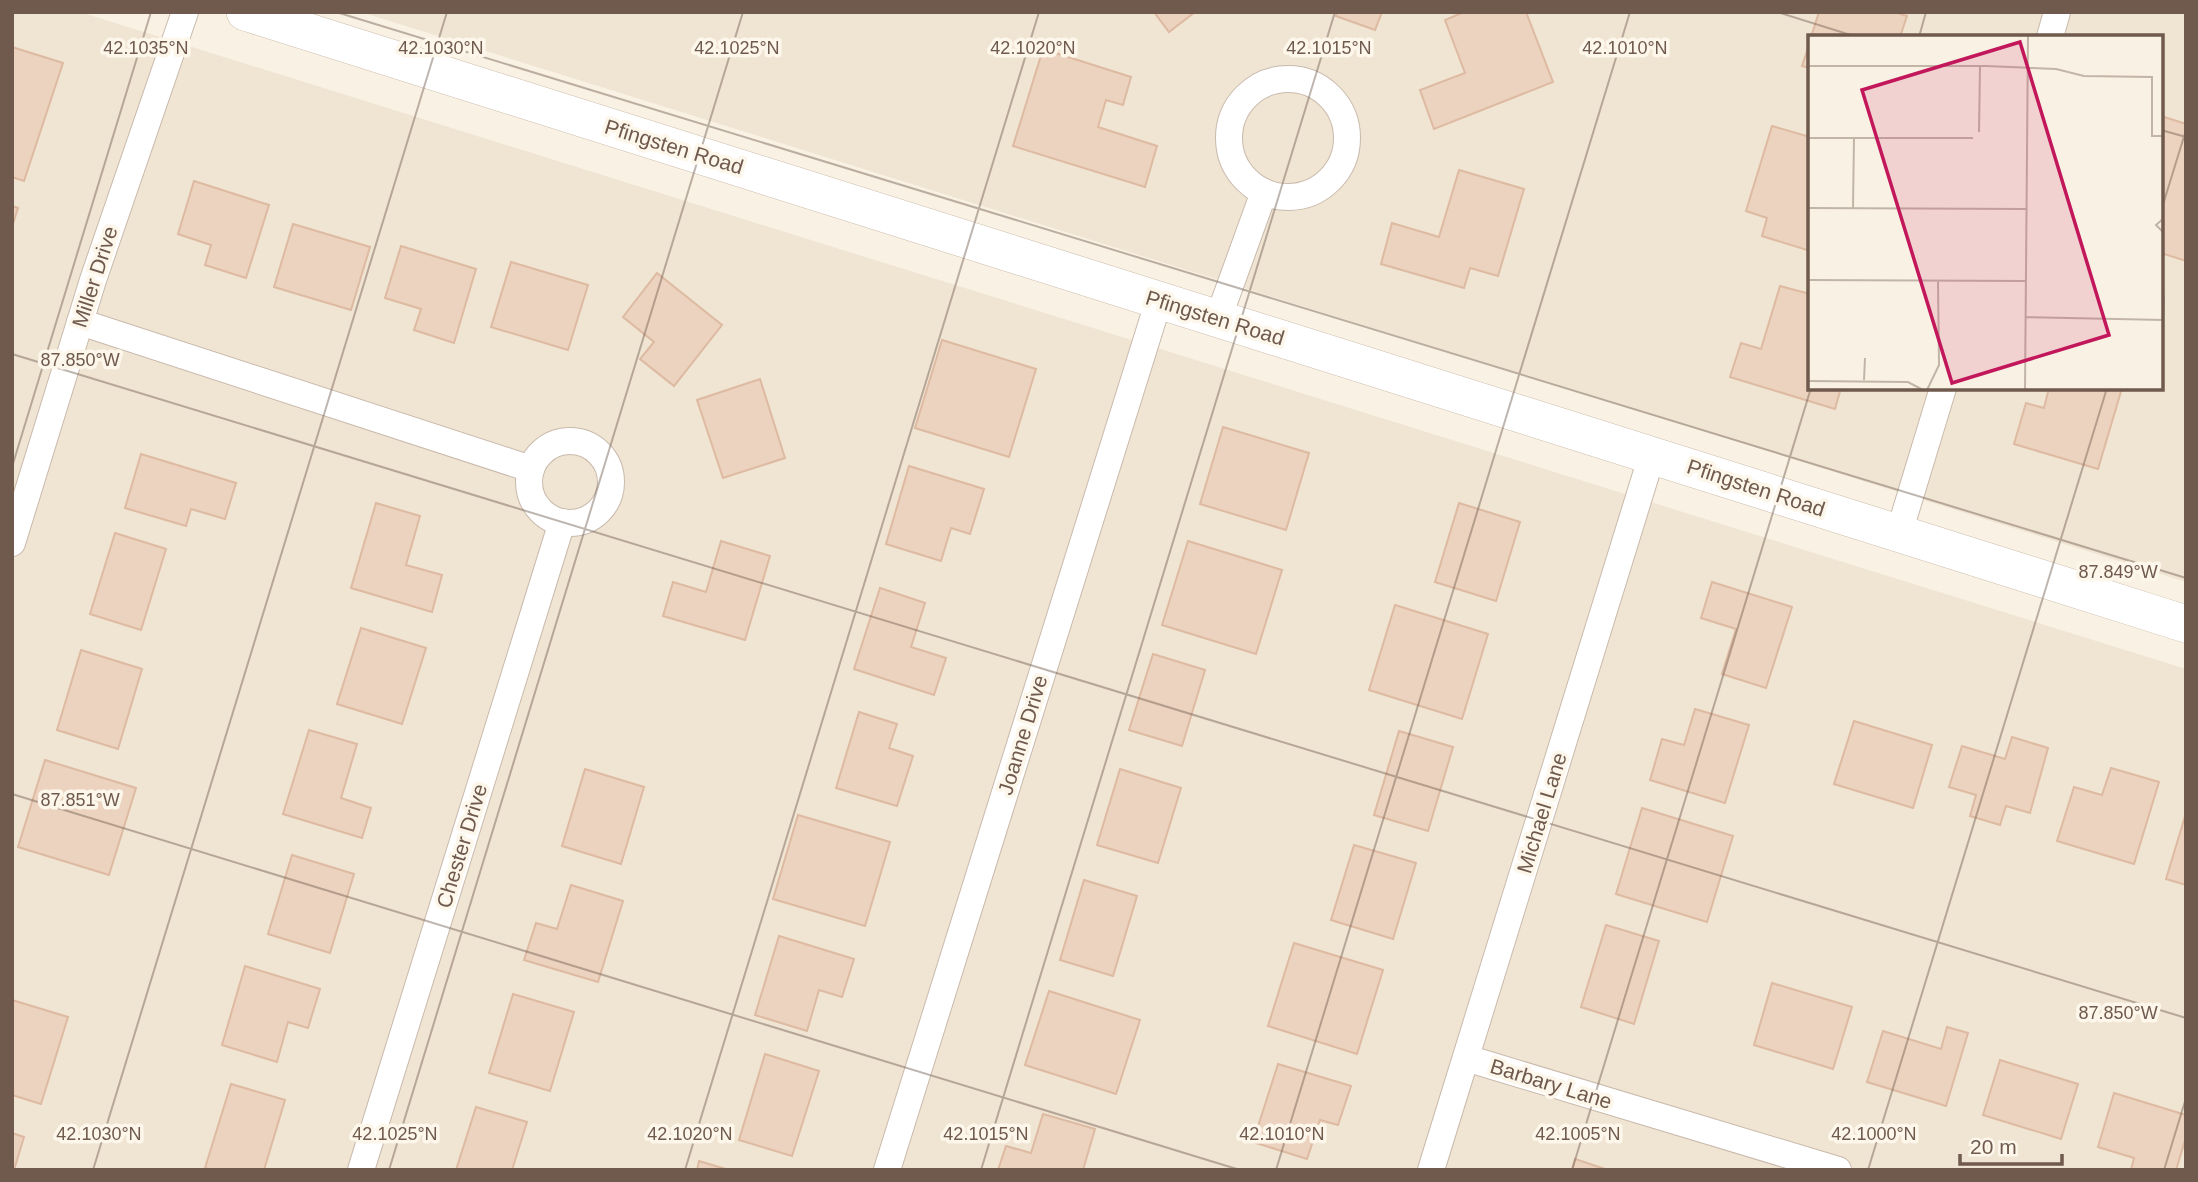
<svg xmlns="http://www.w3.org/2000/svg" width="2198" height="1182" viewBox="0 0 2198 1182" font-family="Arial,sans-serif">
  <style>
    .residential { fill: #f0e4d3; fill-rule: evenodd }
    .building { fill: #ecd3bf; stroke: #ddbaa1; stroke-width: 2 }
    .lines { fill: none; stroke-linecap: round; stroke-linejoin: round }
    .street-casing { stroke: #c9baac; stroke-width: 28 }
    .secondary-casing { stroke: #ccbbab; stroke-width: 38 }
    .street { stroke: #fff; stroke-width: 26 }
    .secondary { stroke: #fff; stroke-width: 37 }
    .ticks { fill: none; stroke: #6f5a4d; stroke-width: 2; stroke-opacity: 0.45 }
    .labels { text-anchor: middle; stroke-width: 7; stroke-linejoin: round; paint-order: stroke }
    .street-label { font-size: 21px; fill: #6f5a4d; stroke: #fdf6ea }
    .inset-road { fill: none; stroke: #c2b5a8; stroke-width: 2 }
    .view { fill: #c2185b; fill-opacity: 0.15; stroke: #c2185b; stroke-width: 3.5 }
    .inset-edge { fill: none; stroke: #6f5a4d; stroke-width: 3.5 }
    .ticks-label { font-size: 18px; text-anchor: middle; fill: #6f5a4d; stroke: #fdf6ea; stroke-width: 7; stroke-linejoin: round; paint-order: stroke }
  </style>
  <rect width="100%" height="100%" fill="#f9f2e4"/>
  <!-- residential -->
  <g class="residential">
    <polygon points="12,12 80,12 2186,669 2186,1170 12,1170"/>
    <path d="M361 12H2186V582ZM1810 37H2161V388H1810Z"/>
  </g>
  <!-- building -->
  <g class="building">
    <polygon points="1154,12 1195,12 1169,32"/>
    <polygon points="1337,12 1382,12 1375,30 1336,16"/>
    <polygon points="1464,12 1526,12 1553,82 1434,129 1420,90 1465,73 1445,20"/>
    <polygon points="1819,12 1894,12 1907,16 1900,37 1811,37"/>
    <polygon points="1810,42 1810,68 1802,66"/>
    <polygon points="12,47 63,63 24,181 12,177"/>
    <polygon points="1043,49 1131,77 1123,105 1106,100 1098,127 1157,146 1145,187 1013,146"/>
    <polygon points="2161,116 2186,124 2186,261 2161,253"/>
    <polygon points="1772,126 1810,137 1810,251 1762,236 1767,218 1746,211"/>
    <polygon points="1459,170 1524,189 1498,276 1470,268 1464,288 1381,264 1392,223 1439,237"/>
    <polygon points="194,181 269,205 246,278 205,265 211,245 178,234"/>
    <polygon points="12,206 18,208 12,227"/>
    <polygon points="293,224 370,247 351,310 274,287"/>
    <polygon points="401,246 476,269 454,343 414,330 421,309 385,298"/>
    <polygon points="511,262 588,285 568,350 491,327"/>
    <polygon points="657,273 722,325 674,386 640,359 654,342 623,317"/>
    <polygon points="1780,286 1810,294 1810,388 1841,388 1835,409 1730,377 1741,343 1761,349"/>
    <polygon points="942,340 1036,369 1009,457 915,428"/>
    <polygon points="760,379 785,458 723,478 697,400"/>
    <polygon points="2049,388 2122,388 2098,469 2014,444 2026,403 2044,408"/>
    <polygon points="1223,427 1309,453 1286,530 1200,504"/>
    <polygon points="141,454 236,483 225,519 191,509 186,526 125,508"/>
    <polygon points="909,466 984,489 970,534 951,528 941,561 886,544"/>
    <polygon points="376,503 420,516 406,565 442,575 432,612 351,588"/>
    <polygon points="1459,503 1520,522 1496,601 1435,582"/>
    <polygon points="115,533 166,549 141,630 90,614"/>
    <polygon points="721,541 770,556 745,640 663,616 673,582 706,592"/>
    <polygon points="1188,541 1282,570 1256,654 1162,625"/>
    <polygon points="1712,582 1792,607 1766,688 1722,674 1736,629 1701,618"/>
    <polygon points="880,588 925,603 911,647 946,658 934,695 854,669"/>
    <polygon points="1395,605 1488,634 1462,719 1369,690"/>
    <polygon points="361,628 426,648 402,724 337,704"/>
    <polygon points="81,650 142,669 118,749 57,730"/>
    <polygon points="1153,654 1205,670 1182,746 1129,730"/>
    <polygon points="1695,709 1749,725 1725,803 1650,780 1662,739 1684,745"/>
    <polygon points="859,712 897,724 889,748 913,756 897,806 836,788"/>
    <polygon points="1854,721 1932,745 1913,808 1834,784"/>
    <polygon points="309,730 357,744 341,798 371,808 362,838 283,814"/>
    <polygon points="1399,731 1453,747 1428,831 1374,815"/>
    <polygon points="2012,737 2048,748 2030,813 2006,806 2000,825 1970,816 1976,795 1949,787 1962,746 2005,759"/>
    <polygon points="45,760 136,788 109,875 18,847"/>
    <polygon points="2111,768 2159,782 2134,864 2057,841 2074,787 2102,795"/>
    <polygon points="585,769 644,787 621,864 562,846"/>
    <polygon points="1120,769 1181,788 1158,863 1097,845"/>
    <polygon points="1642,808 1733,836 1707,922 1616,894"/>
    <polygon points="2186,813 2186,885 2166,879"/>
    <polygon points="798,815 890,842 865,926 773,899"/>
    <polygon points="1354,845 1416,863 1393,939 1331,920"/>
    <polygon points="292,855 354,874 330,953 268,934"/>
    <polygon points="1084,880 1137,896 1113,976 1060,960"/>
    <polygon points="571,885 623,901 598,982 524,960 536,923 557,929"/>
    <polygon points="1606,925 1659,941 1634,1024 1581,1007"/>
    <polygon points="779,936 854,959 842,997 819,990 807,1031 755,1015"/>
    <polygon points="1294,943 1383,970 1357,1054 1268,1026"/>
    <polygon points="245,966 320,989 308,1028 288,1022 277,1062 222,1045"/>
    <polygon points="1772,983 1852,1007 1833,1069 1754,1045"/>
    <polygon points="1049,991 1140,1020 1116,1094 1025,1065"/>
    <polygon points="513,994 574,1012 550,1091 489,1073"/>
    <polygon points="12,1000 68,1017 41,1104 12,1095"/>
    <polygon points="1947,1027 1968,1033 1946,1106 1867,1082 1883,1031 1941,1049"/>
    <polygon points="765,1054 819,1071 792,1156 739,1140"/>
    <polygon points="2000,1060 2078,1084 2061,1139 1983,1115"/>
    <polygon points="1278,1064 1351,1086 1338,1125 1320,1120 1307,1159 1253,1142"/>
    <polygon points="231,1084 285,1100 264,1170 211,1170 205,1168"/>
    <polygon points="2114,1093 2186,1115 2186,1137 2176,1170 2131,1170 2134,1158 2098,1147"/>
    <polygon points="476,1107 527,1122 512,1170 456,1170"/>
    <polygon points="1043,1114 1095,1129 1083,1170 998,1170 1006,1146 1031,1153"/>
    <polygon points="12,1133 24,1137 14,1170 12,1170"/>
    <polygon points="1575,1159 1608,1170 1572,1170"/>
    <polygon points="699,1161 729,1170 697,1170"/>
  </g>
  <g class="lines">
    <!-- street casing -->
    <g class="street-casing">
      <g id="street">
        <polyline points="2050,37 2057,12"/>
        <circle cx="1288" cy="138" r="59"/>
        <polyline points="1218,319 1264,192"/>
        <polyline points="80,322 531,469"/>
        <circle cx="570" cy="482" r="41"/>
        <polyline points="1899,533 1943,388"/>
        <polyline points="12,543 93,280 185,12"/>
        <polyline points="1466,1058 1838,1170"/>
        <polyline points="361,1170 562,522"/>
        <polyline points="887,1170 1159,300"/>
        <polyline points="1431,1170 1652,455"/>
      </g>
    </g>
    <!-- secondary casing -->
    <g class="secondary-casing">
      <polyline id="secondary" points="245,12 2186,624"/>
    </g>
    <!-- street -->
    <use href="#street" class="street"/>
    <!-- secondary -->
    <use href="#secondary" class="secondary"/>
  </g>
  <!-- ticks -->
  <path class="ticks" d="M336 12 2186 578M1777 12 1857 37M1919 37 1926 12M2161 130 2186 137M2161 211 2186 130M12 354 2186 1018M12 467 151 12M12 794 1240 1170M93 1170 447 12M389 1170 743 12M685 1170 1039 12M981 1170 1335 12M1276 1170 1630 12M1572 1170 1811 388M1868 1170 2107 388M2164 1170 2186 1098"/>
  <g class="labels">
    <!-- street labels -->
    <g class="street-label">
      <text transform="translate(674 147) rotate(17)" y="7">Pfingsten Road</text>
      <text transform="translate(95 277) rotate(-72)" y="7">Miller Drive</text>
      <text transform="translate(1215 318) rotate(17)" y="7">Pfingsten Road</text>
      <text transform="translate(1756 488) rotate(18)" y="7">Pfingsten Road</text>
      <text transform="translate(1023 735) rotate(-73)" y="7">Joanne Drive</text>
      <text transform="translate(1542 813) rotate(-73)" y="7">Michael Lane</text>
      <text transform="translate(462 846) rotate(-73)" y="7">Chester Drive</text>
      <text transform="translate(1551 1084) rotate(17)" y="7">Barbary Lane</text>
    </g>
  </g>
  <!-- overview -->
  <g transform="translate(1808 35)">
    <rect width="355" height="355" fill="#f9f2e4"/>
    <path class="inset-road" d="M0 31H178L248 34 276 41 344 42V101H356M171 97 172 31M0 103H165M0 173 219 174M45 173 46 103M356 183 348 190 356 198M0 245 218 246M218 282 356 285M355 285 356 260M56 345 57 323M0 346 100 347 115 355M119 355 131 330 130 246M217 355 220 0"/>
    <path class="view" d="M212 7 301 300 144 348 54 55Z"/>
    <rect width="355" height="355" class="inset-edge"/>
  </g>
  <g class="ticks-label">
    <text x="146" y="54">42.1035°N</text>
    <text x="441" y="54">42.1030°N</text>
    <text x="737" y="54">42.1025°N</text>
    <text x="1033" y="54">42.1020°N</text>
    <text x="1329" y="54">42.1015°N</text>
    <text x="1625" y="54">42.1010°N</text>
    <text x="80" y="366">87.850°W</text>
    <text x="2118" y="578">87.849°W</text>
    <text x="80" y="806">87.851°W</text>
    <text x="2118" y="1019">87.850°W</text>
    <text x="99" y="1140">42.1030°N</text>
    <text x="395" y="1140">42.1025°N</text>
    <text x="690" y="1140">42.1020°N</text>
    <text x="986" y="1140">42.1015°N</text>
    <text x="1282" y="1140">42.1010°N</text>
    <text x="1578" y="1140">42.1005°N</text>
    <text x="1874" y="1140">42.1000°N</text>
  </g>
  <!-- border -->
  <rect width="2198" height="1182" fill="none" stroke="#6f5a4d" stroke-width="28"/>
  <!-- scale -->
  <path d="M1960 1154v10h102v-10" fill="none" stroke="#6f5a4d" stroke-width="3.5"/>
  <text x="1970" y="1154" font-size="21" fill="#6f5a4d" stroke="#fdf6ea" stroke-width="5" paint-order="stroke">20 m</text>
</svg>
